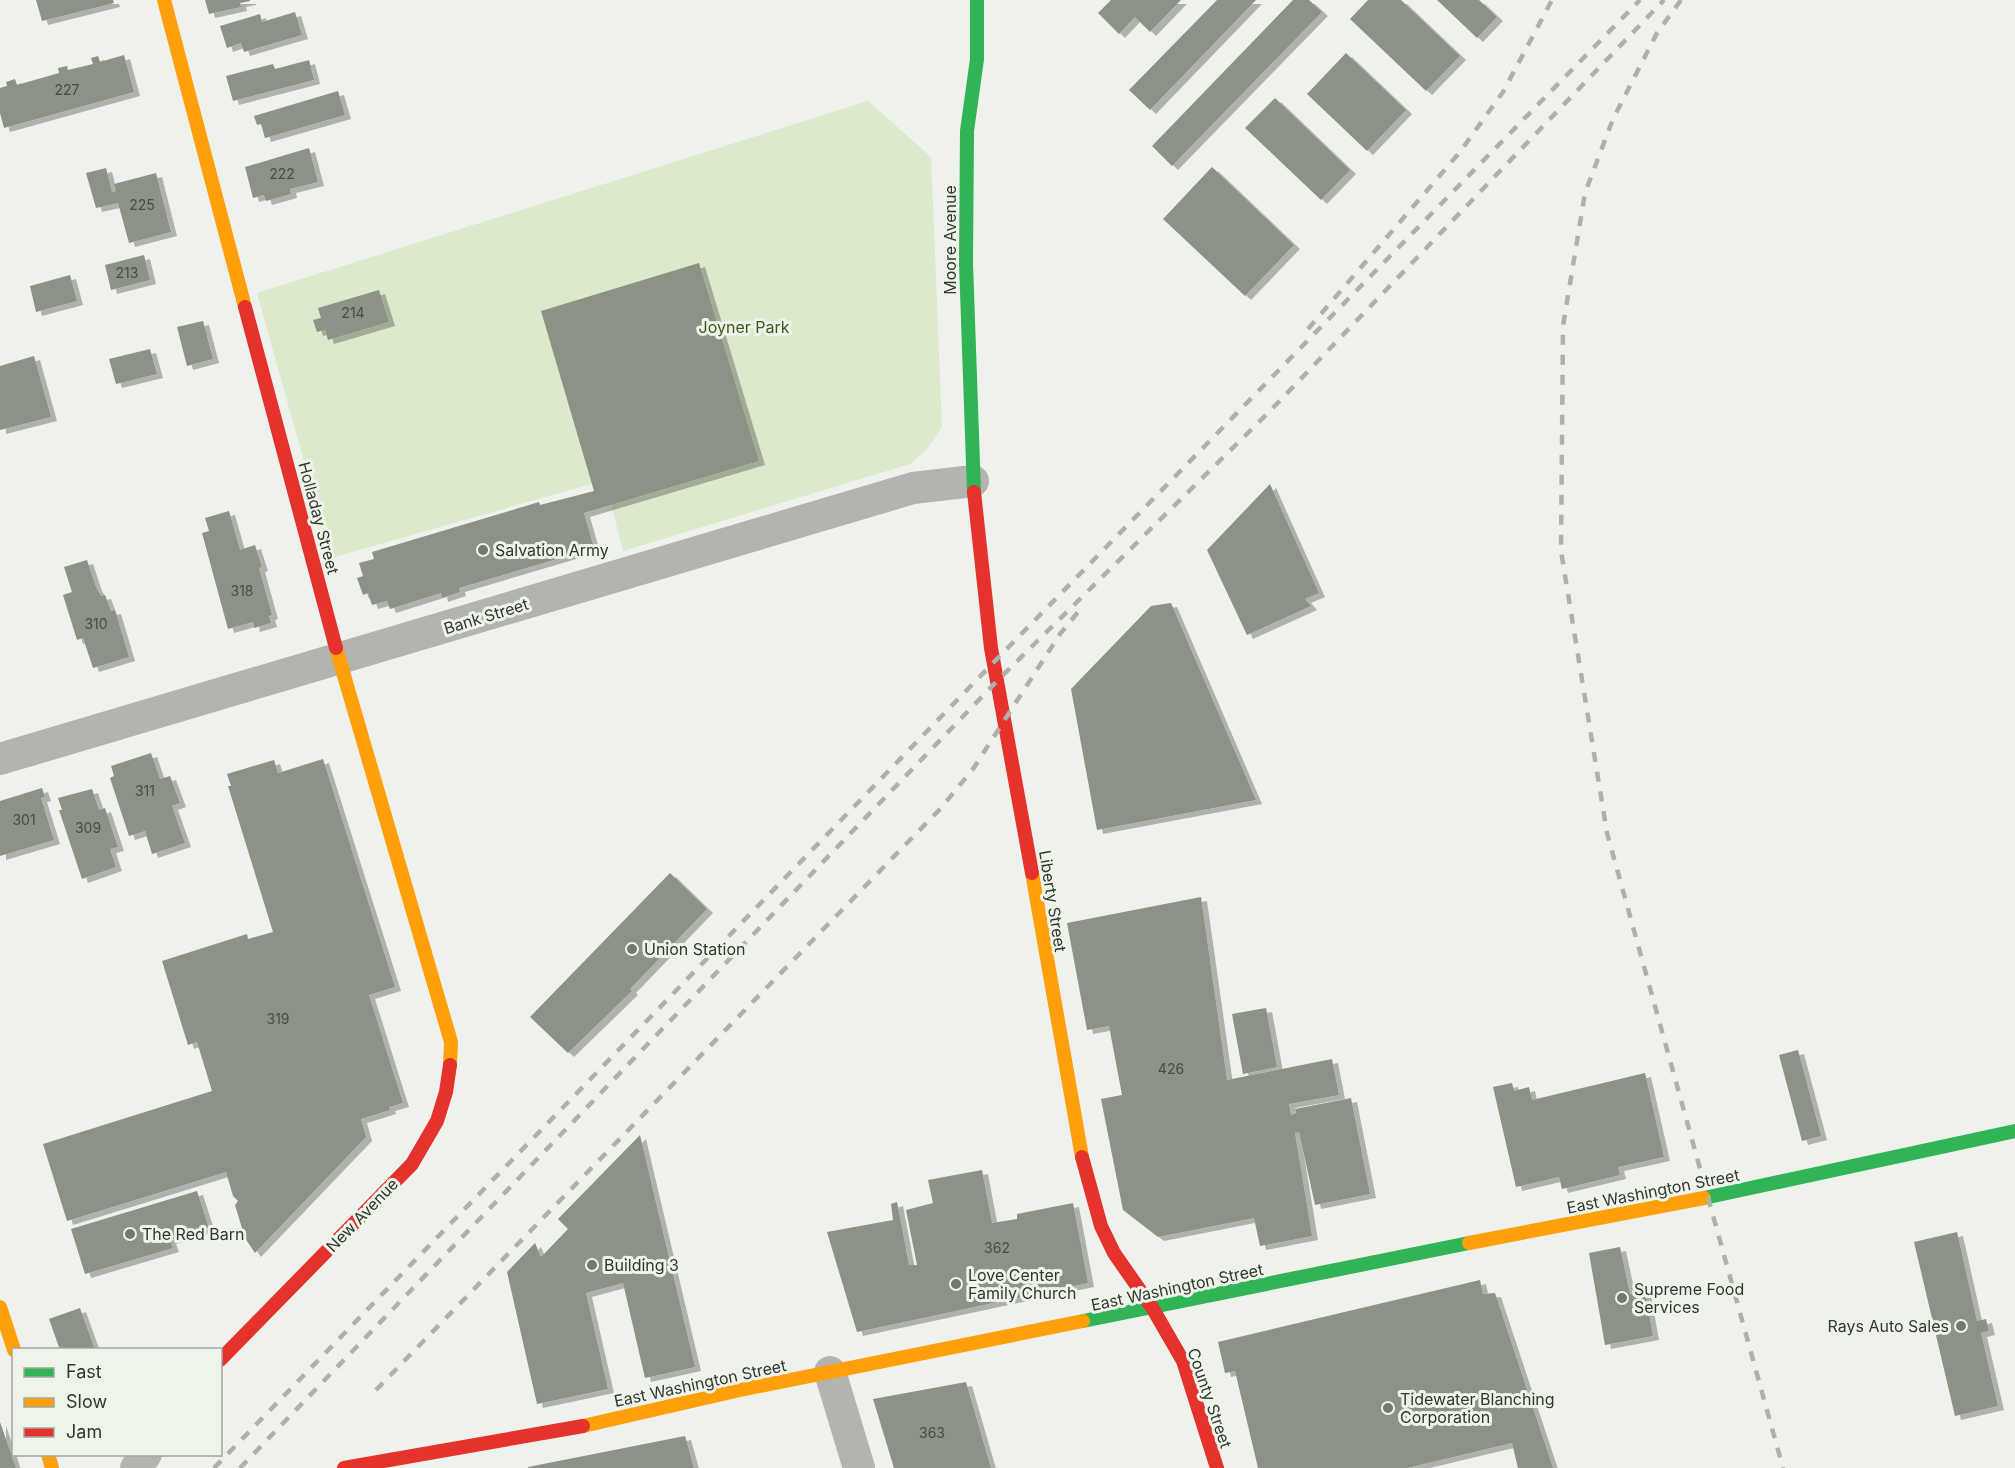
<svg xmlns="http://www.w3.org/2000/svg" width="2015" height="1468" viewBox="0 0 2015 1468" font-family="Inter,sans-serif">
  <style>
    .green { fill: #dbe9cc }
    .building { fill: #8c9285; filter: url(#shadow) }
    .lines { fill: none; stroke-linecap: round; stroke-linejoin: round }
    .street { stroke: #b2b4b0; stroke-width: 32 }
    .fast { stroke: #30b455; stroke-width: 14 }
    .slow { stroke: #ff9f0a; stroke-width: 14 }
    .jam { stroke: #e5322d; stroke-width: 14 }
    .rail { stroke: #adb0ac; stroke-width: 4.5; stroke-dasharray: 10 10; stroke-linecap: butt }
    .poi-dot { fill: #747772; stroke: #eef4e9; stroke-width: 2 }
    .labels { text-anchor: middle; stroke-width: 6; stroke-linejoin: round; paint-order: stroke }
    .number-label { font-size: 14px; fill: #494c46 }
    .street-label { font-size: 16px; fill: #333531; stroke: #eef4e9 }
    .park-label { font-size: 16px; fill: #3c5716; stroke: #eef4e9 }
    .poi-label { font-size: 16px; fill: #333531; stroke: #eef4e9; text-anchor: start }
  </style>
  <defs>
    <filter id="shadow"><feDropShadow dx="6" dy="4" stdDeviation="0" flood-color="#0004"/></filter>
  </defs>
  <rect width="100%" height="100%" fill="#eef1ec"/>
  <!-- green -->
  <polygon class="green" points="868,101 931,157 942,427 927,449 910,464 623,551 605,480 331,558 257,293"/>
  <!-- building -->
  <g class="building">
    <polygon points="36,0 113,0 114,3 42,21"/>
    <polygon points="205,0 250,0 250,1 240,3 241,7 209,14"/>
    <polygon points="1111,0 1181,0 1150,32 1135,17 1119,34 1098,13"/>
    <polygon points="1217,0 1256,0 1150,110 1129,90"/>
    <polygon points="1293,0 1309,0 1322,12 1172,166 1152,146"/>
    <polygon points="1368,0 1401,0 1460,56 1426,91 1350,19"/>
    <polygon points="1437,0 1479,0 1497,17 1477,38"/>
    <polygon points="295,12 302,35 244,52 241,43 227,48 220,26 260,14 262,22"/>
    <polygon points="1346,53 1406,110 1367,151 1307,94"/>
    <polygon points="124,55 134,92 4,128 0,113 0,88 7,86 6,82 15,79 17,85 59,73 58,68 67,66 68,70 93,64 91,58 98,56 100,62"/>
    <polygon points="309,60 314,80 233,101 226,76 273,64 275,69"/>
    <polygon points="338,91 345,115 265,138 261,124 257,125 254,116"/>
    <polygon points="1275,98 1350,170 1321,200 1245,128"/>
    <polygon points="309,148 318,182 290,189 291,194 266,201 264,195 253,198 245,167"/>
    <polygon points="1212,167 1294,245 1245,296 1163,219"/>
    <polygon points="106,168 112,192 116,191 114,184 156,173 171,232 129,243 118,203 96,208 86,173"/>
    <polygon points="144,255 150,280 111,290 105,265"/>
    <polygon points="699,263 759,461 584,513 594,548 459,588 460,592 442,598 441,593 390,609 387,601 372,605 368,593 363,595 357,578 363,576 359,563 374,559 372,552 539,502 540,505 594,491 541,311"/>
    <polygon points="70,275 77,301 36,312 30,286"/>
    <polygon points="379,290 389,322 328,340 325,330 317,332 313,320 321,318 318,308"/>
    <polygon points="203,321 213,359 187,366 177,327"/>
    <polygon points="150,349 157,374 116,384 109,359"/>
    <polygon points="34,356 51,417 0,430 0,366"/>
    <polygon points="1270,484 1319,593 1305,599 1311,606 1247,635 1207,550"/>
    <polygon points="229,511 240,550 255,545 262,567 259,568 272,615 269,616 271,623 254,628 253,622 228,629 202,533 209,531 205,518"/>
    <polygon points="87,560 96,587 101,596 105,595 111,611 115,610 129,657 93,668 83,638 77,640 63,595 72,592 64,567"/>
    <polygon points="1171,603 1256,800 1097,830 1071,689 1151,606"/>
    <polygon points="151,753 160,779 170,776 180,803 172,806 185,843 152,854 145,831 129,836 110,778 114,776 111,766"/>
    <polygon points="323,759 395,987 369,995 403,1103 389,1107 390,1110 361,1119 366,1137 255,1253 245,1238 235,1205 238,1201 233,1196 226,1172 67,1221 43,1144 212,1091 197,1042 188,1045 162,961 247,934 248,939 273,932 228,786 231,786 227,774 274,760 278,773"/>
    <polygon points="42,788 45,797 41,798 54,840 0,856 0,801"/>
    <polygon points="92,789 99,810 105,808 118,847 110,849 116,867 82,879 59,810 62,810 58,798"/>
    <polygon points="670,873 707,909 630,989 632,991 568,1053 530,1017"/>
    <polygon points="1201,897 1227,1080 1332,1059 1339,1095 1289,1104 1291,1115 1296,1113 1295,1109 1351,1098 1370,1194 1315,1205 1299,1132 1295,1133 1312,1236 1260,1246 1254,1218 1158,1237 1123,1210 1101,1099 1122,1095 1109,1026 1087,1030 1067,923"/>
    <polygon points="1266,1008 1277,1067 1243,1074 1232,1014"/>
    <polygon points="1798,1050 1821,1136 1802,1141 1779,1055"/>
    <polygon points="1645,1073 1664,1157 1618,1167 1620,1175 1562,1189 1559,1177 1516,1187 1493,1087 1512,1083 1514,1091 1529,1087 1532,1100"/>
    <polygon points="640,1135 695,1367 645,1378 623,1283 586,1293 608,1389 537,1404 507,1272 535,1243 541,1257 568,1229 558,1219"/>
    <polygon points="982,1170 992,1223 1017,1219 1017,1214 1073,1203 1088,1283 857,1332 827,1232 893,1220 891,1204 897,1202 909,1265 917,1265 906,1210 933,1203 928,1180"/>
    <polygon points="197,1191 209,1228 170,1240 173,1248 85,1274 71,1229"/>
    <polygon points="1957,1232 1977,1321 1986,1319 1989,1331 1981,1333 1998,1406 1955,1416 1914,1242"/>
    <polygon points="1620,1247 1630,1294 1645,1291 1653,1336 1605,1345 1589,1253"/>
    <polygon points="1480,1280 1483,1294 1495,1293 1553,1468 1518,1468 1512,1443 1407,1468 1258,1468 1235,1371 1225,1373 1218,1342"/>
    <polygon points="80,1308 95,1350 60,1350 49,1319"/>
    <polygon points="966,1382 991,1468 894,1468 873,1399"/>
    <polygon points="0,1422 16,1468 0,1468"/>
    <polygon points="685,1436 694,1468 528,1468 528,1467"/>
  </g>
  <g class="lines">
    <!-- street -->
    <g class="street">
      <polyline points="0,759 913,488 973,481"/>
      <polyline points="830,1372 859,1468"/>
      <polyline points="136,1468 146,1454"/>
    </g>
    <!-- fast -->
    <g class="fast">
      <polyline points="974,492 966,263 967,131 977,59 977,0"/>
      <polyline points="1704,1198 2015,1131"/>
      <polyline points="1083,1321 1469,1243"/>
    </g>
    <!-- slow -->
    <g class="slow">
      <polyline points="164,0 245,307"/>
      <polyline points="336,648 451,1042 450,1065"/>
      <polyline points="1032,873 1082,1157"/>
      <polyline points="1469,1243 1704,1198"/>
      <polyline points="0,1307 14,1350"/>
      <polyline points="583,1426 740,1390 1083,1321"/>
      <polyline points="48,1454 52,1468"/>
    </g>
    <!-- jam -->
    <g class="jam">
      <polyline points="245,307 336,648"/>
      <polyline points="974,492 991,648 1032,873"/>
      <polyline points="1082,1157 1101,1226 1114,1253 1153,1309 1183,1361 1217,1468"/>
      <polyline points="220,1360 412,1164 437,1121 446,1092 450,1065"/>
      <polyline points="344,1468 583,1426"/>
    </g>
    <!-- rail -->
    <g class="rail">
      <polyline points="1681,0 1657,33 1613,119 1585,193 1563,326 1561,551 1607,833 1783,1468"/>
      <polyline points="1308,329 1460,152 1503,92 1552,0"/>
      <polyline points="376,1390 941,808 973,769 1060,634 1078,612"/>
      <polyline points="214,1468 994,662 1640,0"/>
      <polyline points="240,1468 998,680 1269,412 1664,0"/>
    </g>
  </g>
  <!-- markers -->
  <g class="poi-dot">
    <circle cx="483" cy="550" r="6"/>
    <circle cx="632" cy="949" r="6"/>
    <circle cx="130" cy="1234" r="6"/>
    <circle cx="592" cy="1265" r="6"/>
    <circle cx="956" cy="1284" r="6"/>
    <circle cx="1622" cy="1298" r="6"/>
    <circle cx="1961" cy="1326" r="6"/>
    <circle cx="1388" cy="1408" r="6"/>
  </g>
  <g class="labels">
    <!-- number labels -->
    <g class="number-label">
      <text x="67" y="95">227</text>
      <text x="282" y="179">222</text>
      <text x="142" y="210">225</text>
      <text x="127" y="278">213</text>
      <text x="353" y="318">214</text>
      <text x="242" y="596">318</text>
      <text x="96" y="629">310</text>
      <text x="145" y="796">311</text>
      <text x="24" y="825">301</text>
      <text x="88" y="833">309</text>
      <text x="278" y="1024">319</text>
      <text x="1171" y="1074">426</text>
      <text x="997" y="1253">362</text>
      <text x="932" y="1438">363</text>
    </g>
    <!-- street labels -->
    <g class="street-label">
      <text transform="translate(950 240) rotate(-90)" y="6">Moore Avenue</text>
      <text transform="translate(319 518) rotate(75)" y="6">Holladay Street</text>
      <text transform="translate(486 616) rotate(-17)" y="6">Bank Street</text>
      <text transform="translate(1053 901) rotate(81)" y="6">Liberty Street</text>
      <text transform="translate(1653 1191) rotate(-11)" y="6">East Washington Street</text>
      <text transform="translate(362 1215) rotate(-46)" y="6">New Avenue</text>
      <text transform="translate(1177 1287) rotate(-12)" y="6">East Washington Street</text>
      <text transform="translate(700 1383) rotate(-12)" y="6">East Washington Street</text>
      <text transform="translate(1210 1398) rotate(71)" y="6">County Street</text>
    </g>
    <!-- park labels -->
    <g class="park-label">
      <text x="744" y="333">Joyner Park</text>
    </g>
    <!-- poi labels -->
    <g class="poi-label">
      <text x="495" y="556">Salvation Army</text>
      <text x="644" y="955">Union Station</text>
      <text x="142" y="1240">The Red Barn</text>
      <text x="604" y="1271">Building 3</text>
      <text x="968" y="1281">Love Center<tspan x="968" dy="18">Family Church</tspan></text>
      <text x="1634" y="1295">Supreme Food<tspan x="1634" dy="18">Services</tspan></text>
      <text x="1949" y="1332" text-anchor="end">Rays Auto Sales</text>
      <text x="1400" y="1405">Tidewater Blanching<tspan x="1400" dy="18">Corporation</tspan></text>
    </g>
  </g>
  <!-- legend -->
  <rect x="12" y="1348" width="210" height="108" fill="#eef4e9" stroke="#a3a89f" stroke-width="1.5"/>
  <rect x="24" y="1368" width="30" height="9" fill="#30b455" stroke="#a3a89f" stroke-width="1.5"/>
  <text x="66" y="1378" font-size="18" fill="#333531">Fast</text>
  <rect x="24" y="1398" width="30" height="9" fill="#ff9f0a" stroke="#a3a89f" stroke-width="1.5"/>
  <text x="66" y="1408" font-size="18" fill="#333531">Slow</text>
  <rect x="24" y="1428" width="30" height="9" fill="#e5322d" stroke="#a3a89f" stroke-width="1.5"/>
  <text x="66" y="1438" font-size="18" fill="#333531">Jam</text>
</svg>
